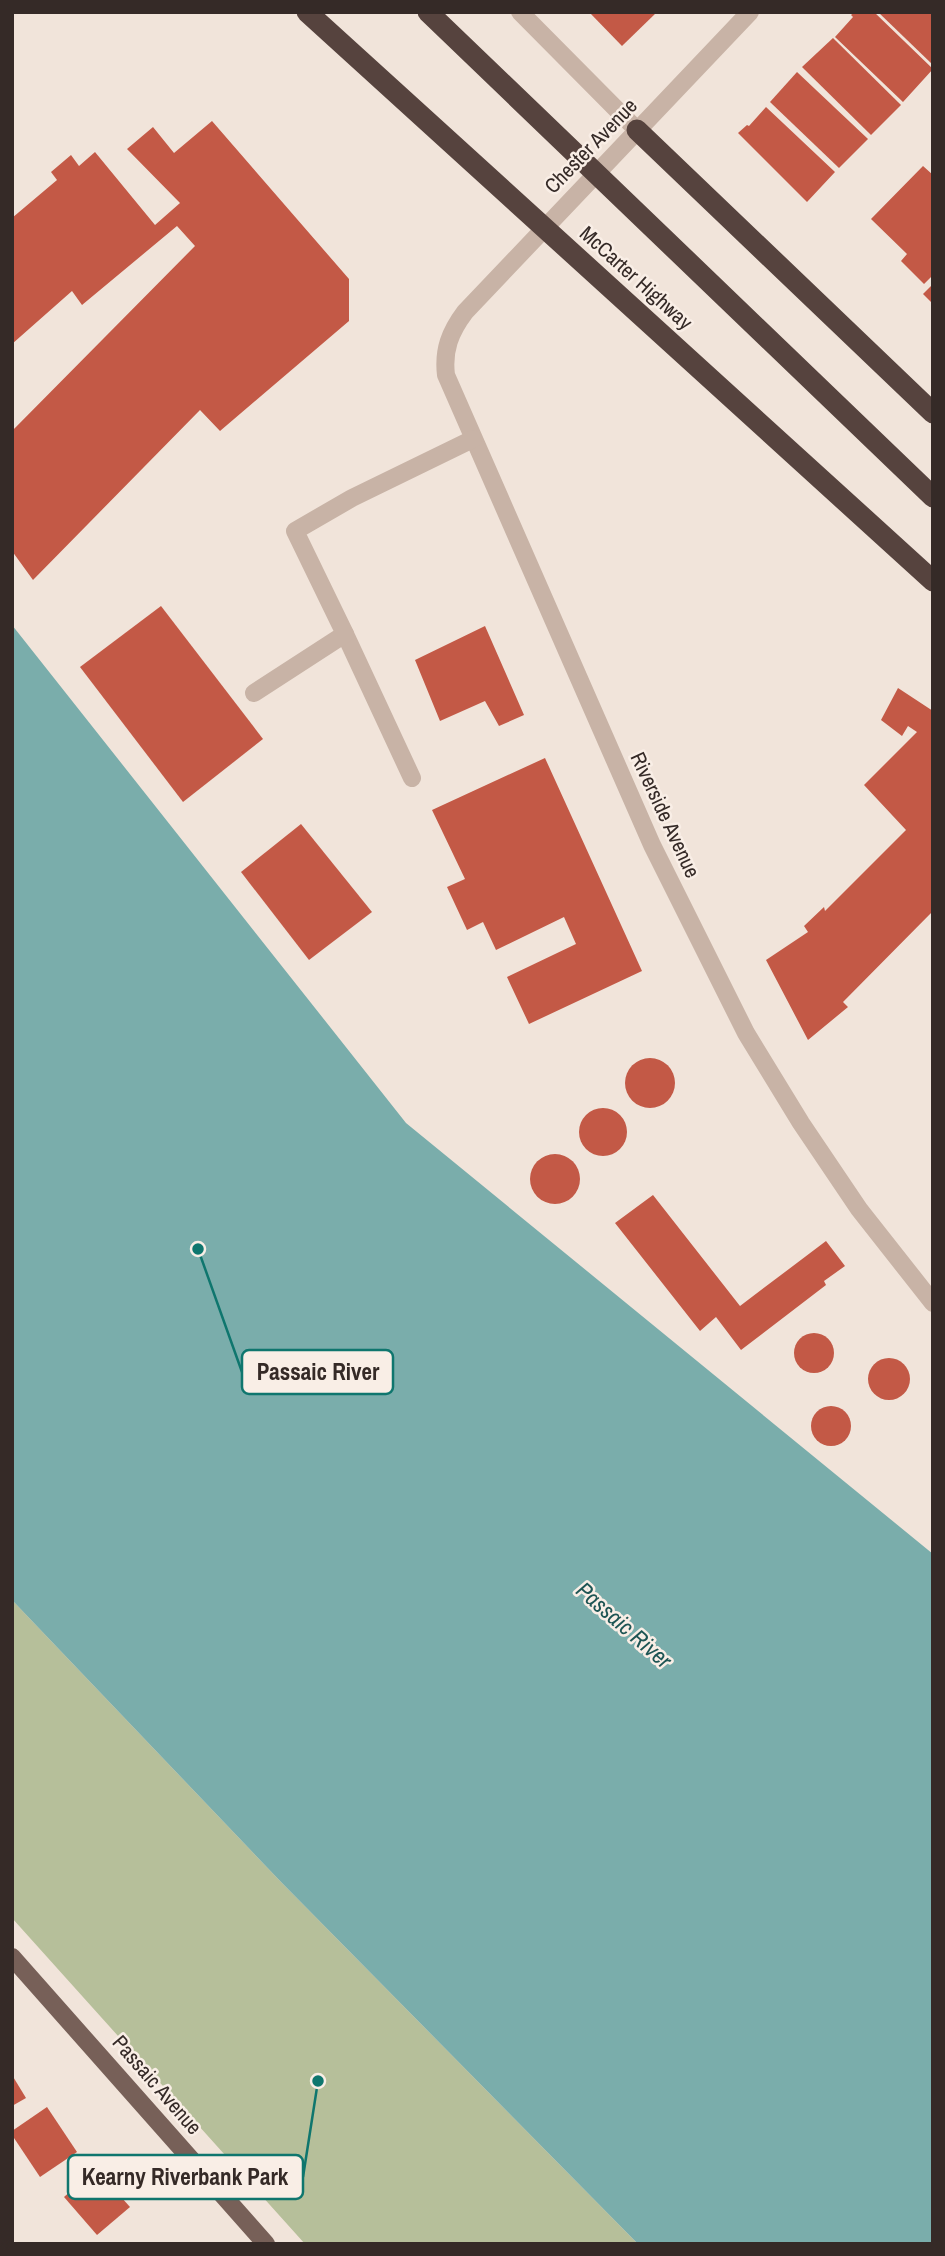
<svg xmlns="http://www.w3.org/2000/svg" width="945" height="2256" viewBox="0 0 945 2256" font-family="'Archivo Narrow',sans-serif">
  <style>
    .green { fill: #b6bf9a }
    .water { fill: #7aadab }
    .building { fill: #c35946 }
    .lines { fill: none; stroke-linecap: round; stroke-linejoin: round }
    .minor { stroke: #c8b3a6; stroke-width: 18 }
    .major { stroke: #776058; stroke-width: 18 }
    .highway { stroke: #56433e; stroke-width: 21 }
    .labels { text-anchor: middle; stroke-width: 5; stroke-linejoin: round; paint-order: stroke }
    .street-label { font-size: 21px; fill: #352a27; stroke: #f9eee6 }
    .water-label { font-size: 23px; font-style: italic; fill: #1e5554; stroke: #f9eee6 }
    .leader { fill: none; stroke: #0f766e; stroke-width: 2.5 }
    .callout-dot { fill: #0f766e; stroke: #f9eee6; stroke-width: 2.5 }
    .callout { fill: #f9eee6; stroke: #0f766e; stroke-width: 2.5 }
    .callout-label { font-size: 23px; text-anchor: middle; font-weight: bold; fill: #352a27 }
  </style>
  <rect width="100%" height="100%" fill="#f1e4da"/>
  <!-- green -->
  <polygon class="green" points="12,1600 282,1883 638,2244 305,2244 12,1918"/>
  <!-- water -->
  <polygon class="water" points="12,625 406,1123 933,1554 933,2244 638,2244 282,1883 12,1600"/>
  <!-- building -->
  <g class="building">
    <polygon points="589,12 657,12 622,46"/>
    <polygon points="854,12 874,12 933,69 903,102 835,37 853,17 851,15"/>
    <polygon points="878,12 933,12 933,65"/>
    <polygon points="833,38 901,105 871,135 802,67"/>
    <polygon points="797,72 868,139 839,168 770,102"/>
    <polygon points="766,107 835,172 807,202 738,133 747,125 749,126"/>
    <polygon points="212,121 349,279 349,321 220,431 200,410 33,580 12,551 12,431 195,246 177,226 82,305 72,291 12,344 12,218 57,180 51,172 71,155 79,166 95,152 155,225 180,203 127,149 153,127 174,153"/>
    <polygon points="923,166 933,175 933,275 924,284 901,261 907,254 871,219"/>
    <polygon points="933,284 933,304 923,294"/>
    <polygon points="161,606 263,739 183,802 80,667"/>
    <polygon points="485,626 524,715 499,726 485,701 440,721 415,660"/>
    <polygon points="898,688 933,711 933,911 843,1002 848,1007 808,1040 766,960 808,932 804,926 824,907 825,911 906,830 864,785 917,732 908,726 902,736 881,720"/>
    <polygon points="545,758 642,971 529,1024 507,977 576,944 564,917 496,950 483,922 467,930 447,887 465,879 432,810"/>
    <polygon points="301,824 372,912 309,960 241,872"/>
    <circle cx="650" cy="1083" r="25"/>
    <circle cx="603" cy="1132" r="24"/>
    <circle cx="555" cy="1179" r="25"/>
    <polygon points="653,1195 740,1306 826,1241 845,1266 824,1281 826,1285 741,1350 716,1317 700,1331 615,1223"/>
    <circle cx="814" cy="1353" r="20"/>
    <circle cx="889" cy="1379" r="21"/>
    <circle cx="831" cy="1426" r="20"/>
    <polygon points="12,2075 26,2098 12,2106"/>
    <polygon points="47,2107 77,2152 40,2177 12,2135 12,2131"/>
    <polygon points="96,2169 130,2207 97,2235 64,2197"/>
  </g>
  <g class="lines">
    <!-- minor -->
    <g class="minor">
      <polyline points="520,12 637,130"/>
      <path d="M750 12 465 312C450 332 443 350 446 375L652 845 746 1033 801 1123 859 1209 933 1303"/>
      <polyline points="345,634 412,778"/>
      <polyline points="254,693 345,634 295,531 352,498 473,439"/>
    </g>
    <!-- major -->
    <polyline class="major" points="12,1957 266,2244"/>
    <!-- highway -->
    <g class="highway">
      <polyline points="307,12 933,581"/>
      <polyline points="428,12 933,497"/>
      <polyline points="637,130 933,413"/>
    </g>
  </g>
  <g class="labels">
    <!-- street labels -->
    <g class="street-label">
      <text transform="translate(591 146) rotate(-46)" y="7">Chester Avenue</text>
      <text transform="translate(636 278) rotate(42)" y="7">McCarter Highway</text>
      <text transform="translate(665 815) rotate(65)" y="7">Riverside Avenue</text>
      <text transform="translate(157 2085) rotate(49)" y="7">Passaic Avenue</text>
    </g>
    <!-- water labels -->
    <g class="water-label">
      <text transform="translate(624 1625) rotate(41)" y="8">Passaic River</text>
    </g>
  </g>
  <!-- callouts -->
  <path class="leader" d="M198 1249L242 1372M318 2081L303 2177"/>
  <g class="callout-dot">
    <circle cx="198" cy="1249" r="7"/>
    <circle cx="318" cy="2081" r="7"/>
  </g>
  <g class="callout">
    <rect x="242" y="1350" width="151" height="44" rx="7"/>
    <rect x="68" y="2155" width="235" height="44" rx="7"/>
  </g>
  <g class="callout-label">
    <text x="318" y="1380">Passaic River</text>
    <text x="185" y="2185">Kearny Riverbank Park</text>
  </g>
  <!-- border -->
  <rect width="945" height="2256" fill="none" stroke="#352a27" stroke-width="28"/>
</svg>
